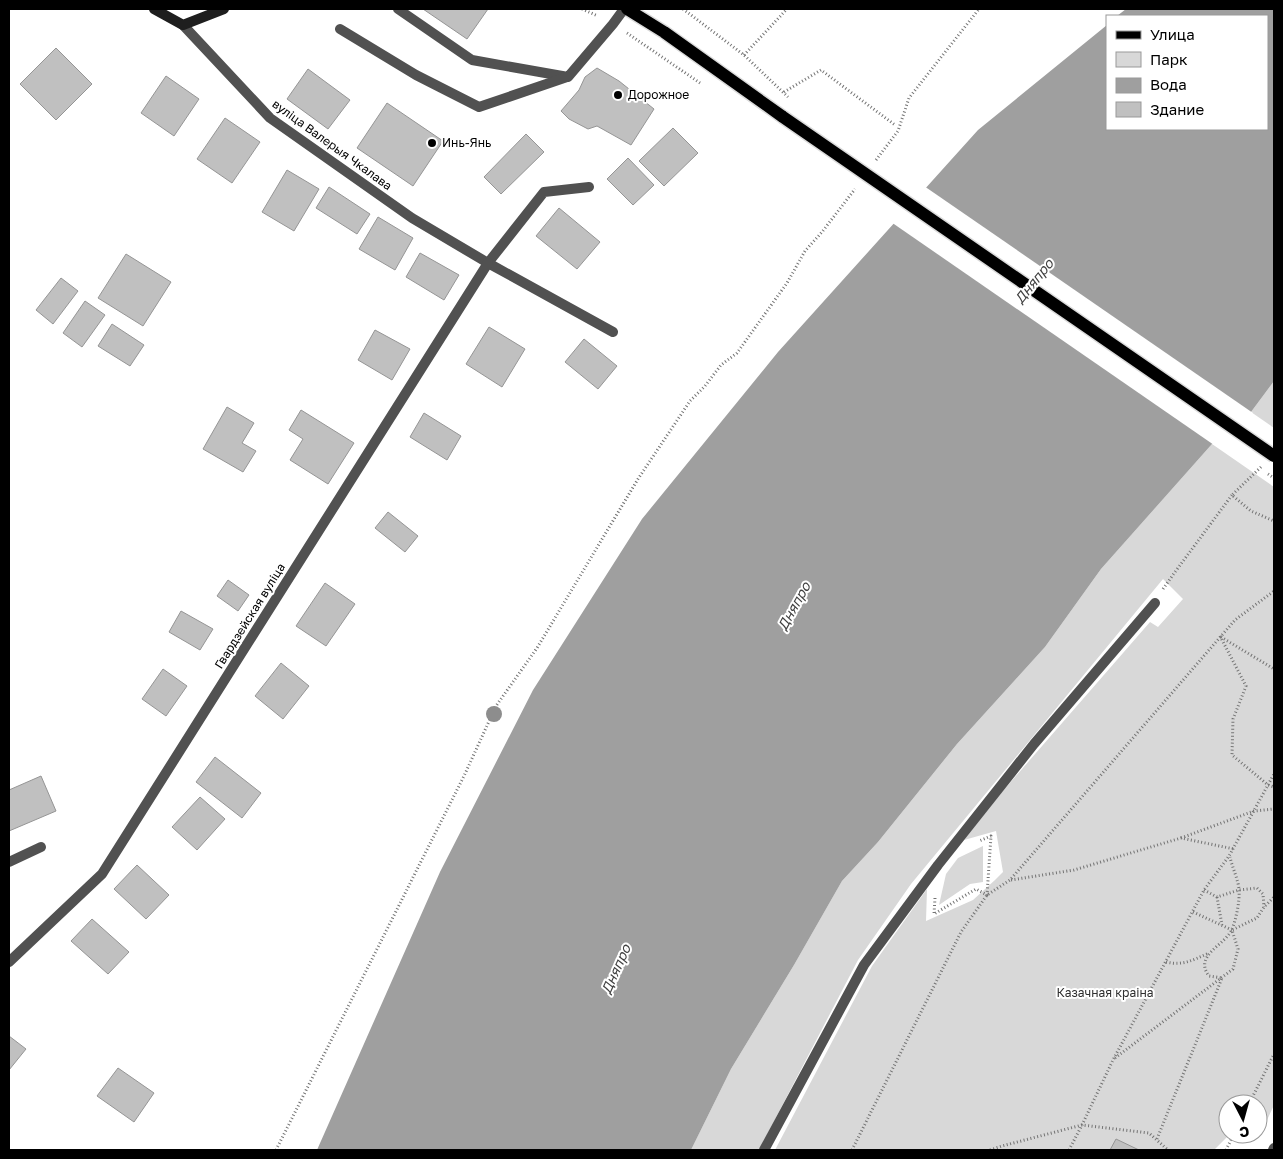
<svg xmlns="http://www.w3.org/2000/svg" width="1283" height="1159" viewBox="0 0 1283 1159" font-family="'Golos Text',sans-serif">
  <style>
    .green { fill: #d8d8d8 }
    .water { fill: #9f9f9f }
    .pier { fill: #fff }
    .building { fill: #c0c0c0; stroke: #959595 }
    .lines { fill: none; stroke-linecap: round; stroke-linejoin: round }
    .primary-casing { stroke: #dbdbdb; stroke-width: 15 }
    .path { stroke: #737373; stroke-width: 3; stroke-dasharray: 1 2.5; stroke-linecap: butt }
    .service { stroke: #515151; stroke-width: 10 }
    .minor { stroke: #515151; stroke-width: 10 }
    .tertiary { stroke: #515151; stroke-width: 10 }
    .secondary { stroke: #1e1e1e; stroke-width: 10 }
    .primary { stroke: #000; stroke-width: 12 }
    .primary-bridge-casing { stroke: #dbdbdb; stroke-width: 15; stroke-linecap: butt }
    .path-bridge { stroke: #737373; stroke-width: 3; stroke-dasharray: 1 2.5; stroke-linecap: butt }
    .primary-bridge { stroke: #000; stroke-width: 12 }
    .tree { fill: #8d8d8d }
    .poi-dot { fill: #000; stroke: #fff; stroke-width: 2 }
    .labels { text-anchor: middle; stroke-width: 4; stroke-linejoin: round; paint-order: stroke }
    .poi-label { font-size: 12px; fill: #000; stroke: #fff; text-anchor: start }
    .street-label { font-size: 12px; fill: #000; stroke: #fff }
    .park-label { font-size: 12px; fill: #2f2f2f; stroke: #fff }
    .water-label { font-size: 14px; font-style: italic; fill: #404040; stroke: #fff }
  </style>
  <rect width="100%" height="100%" fill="#fff"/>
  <!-- green -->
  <g class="green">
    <polygon points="1274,381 1274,428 1251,412"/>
    <polygon points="1212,444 1274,487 1274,1105 1262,1131 1258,1131 1258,1104 1228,1104 1228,1134 1244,1134 1227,1137 1214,1150 1201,1149 1200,1150 775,1150 872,966 927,889 926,921 973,900 995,880 1003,872 996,831 964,840 1002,792 1150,622 1158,627 1183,599 1163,579 911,884 858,960 759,1150 691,1150 731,1069 794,965 842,881 878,842 957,744 1045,647 1101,569"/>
    <polygon points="983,846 983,882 970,884 939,905 946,874 958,858"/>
  </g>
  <!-- water -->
  <polygon class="water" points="1126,9 1274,9 1274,381 1251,412 1212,444 1101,569 1045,647 957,744 878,842 842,881 794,965 731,1069 691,1150 317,1150 440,872 533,690 642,519 778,352 978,130 1107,25 1107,129 1267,129 1267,16 1117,16"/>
  <!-- pier -->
  <polygon class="pier" points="924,186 1253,413 1214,445 891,222"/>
  <!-- building -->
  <g class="building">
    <polygon points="423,9 488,9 467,39"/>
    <polygon points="56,48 92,84 56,120 20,84"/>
    <polygon points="597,68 619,81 654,109 631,145 597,126 588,129 569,119 561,111 579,90 585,77"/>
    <polygon points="308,69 350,100 328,129 287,99"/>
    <polygon points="166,76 199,99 174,136 141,113"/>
    <polygon points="387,103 443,141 413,186 357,148"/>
    <polygon points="225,118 260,142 232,183 197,159"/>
    <polygon points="673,128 698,153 664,186 639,161"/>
    <polygon points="526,134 544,152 501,194 484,177"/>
    <polygon points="628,158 654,185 633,205 607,179"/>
    <polygon points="287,170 319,189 294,231 262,212"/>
    <polygon points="329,187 370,214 357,234 316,208"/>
    <polygon points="559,208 600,242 577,269 536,236"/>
    <polygon points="378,217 413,238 395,270 359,249"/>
    <polygon points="420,253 459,275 444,300 406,277"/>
    <polygon points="126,254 171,282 143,326 98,298"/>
    <polygon points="61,278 78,291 53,324 36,310"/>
    <polygon points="85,301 105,315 82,347 63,333"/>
    <polygon points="112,324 144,345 130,366 98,346"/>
    <polygon points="489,327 525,349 502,387 466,364"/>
    <polygon points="375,330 410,349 392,380 358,360"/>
    <polygon points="584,339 617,366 598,389 565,362"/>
    <polygon points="227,407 254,423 242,443 256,451 243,472 203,449"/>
    <polygon points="301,410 354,443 328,484 290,460 303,439 289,430"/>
    <polygon points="424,413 461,436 447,460 410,437"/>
    <polygon points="388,512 418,536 405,552 375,528"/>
    <polygon points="228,580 249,595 238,611 217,596"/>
    <polygon points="325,583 355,604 326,646 296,626"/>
    <polygon points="181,611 213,629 200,650 169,632"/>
    <polygon points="281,663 309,686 283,719 255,696"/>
    <polygon points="163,669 187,686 166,716 142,699"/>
    <polygon points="215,757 261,793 242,818 196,782"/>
    <polygon points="41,776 56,811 9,831 9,790"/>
    <polygon points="200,797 225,819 197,850 172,827"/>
    <polygon points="137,865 169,895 146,919 114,889"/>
    <polygon points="92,919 129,952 108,974 71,941"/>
    <polygon points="9,1036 26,1049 9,1070"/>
    <polygon points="118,1068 154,1093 134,1122 97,1096"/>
    <polygon points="1116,1139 1139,1150 1110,1150"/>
  </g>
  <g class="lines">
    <!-- primary casing -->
    <g class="primary-casing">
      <polyline id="primary" points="627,9 664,32 783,117"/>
    </g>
    <!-- path -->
    <g class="path">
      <polyline points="582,9 598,16"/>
      <polyline points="683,9 744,55 788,97"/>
      <polyline points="627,33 700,83"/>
      <polyline points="744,55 787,9"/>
      <polyline points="784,92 821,70 895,125"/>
      <polyline points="876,160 898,131 909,98 979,9"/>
      <polyline points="1261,467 1232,495 1251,511 1274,521"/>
      <polyline points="1163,589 1175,572 1232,495"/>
      <polyline points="1220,636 1246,686 1233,719 1232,755 1268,785 1274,787"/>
      <polyline points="1221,637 1274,669"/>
      <polyline points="1181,838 1254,811 1274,809"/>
      <polyline points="1011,880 1074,870 1181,838 1234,849"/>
      <polyline points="1204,890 1217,897 1239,890 1257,888 1263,894 1264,907"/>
      <polyline points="1217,897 1222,925"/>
      <polyline points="935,898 934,914 976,889 987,895 991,836 979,841"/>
      <polyline points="1193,912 1232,930"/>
      <path d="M1166 962C1183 966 1193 960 1209 953"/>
      <polyline points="1115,1058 1233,969 1238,949 1232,930 1257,918 1264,907 1274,897"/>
      <polyline points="1249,1104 1274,1054"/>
      <path d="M1157 1139 1222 978 1209 976C1193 955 1226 945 1232 929 1236 920 1240 900 1239 891 1239 881 1232 867 1230 857"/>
      <polyline points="276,1150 464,776 496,706 537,648 638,479 690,401 705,386 721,365 737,353 787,283 805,251 822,232 855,189"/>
      <polyline points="852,1150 961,932 987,895 1010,880 1235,620 1274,591"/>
      <polyline points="990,1150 1002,1146 1082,1125 1149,1133 1168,1150"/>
      <polyline points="1069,1150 1082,1125 1113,1060 1204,890 1229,856 1274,774"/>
      <polyline points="1226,1150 1234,1134"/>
    </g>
    <!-- service -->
    <g class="service">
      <polyline points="398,9 472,60 568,77 613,24 624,9"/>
      <polyline points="340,29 416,75 479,107 567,77"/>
      <polyline points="488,263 544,192 589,187"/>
      <polyline points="9,862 41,847"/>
      <polyline points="764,1150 864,965 938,865 1034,744 1155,603"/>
    </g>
    <!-- minor -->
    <g class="minor">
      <polyline points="183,25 270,118 412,218 488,263 613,332"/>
      <polyline points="9,962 102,874 488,263"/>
    </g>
    <!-- tertiary -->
    <polyline class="tertiary" points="1273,1150 1274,1148"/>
    <!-- secondary -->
    <polyline class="secondary" points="154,9 183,25 224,9"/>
    <!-- primary -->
    <use href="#primary" class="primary"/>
    <!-- primary-bridge casing -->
    <g class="primary-bridge-casing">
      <polyline id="primary-bridge" points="783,117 1274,456"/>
    </g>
    <!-- path-bridge -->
    <polyline class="path-bridge" points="1268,474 1274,478"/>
    <!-- primary-bridge -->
    <use href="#primary-bridge" class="primary-bridge"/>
  </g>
  <!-- trees -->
  <circle class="tree" cx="494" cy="714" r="8"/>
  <!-- markers -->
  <g class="poi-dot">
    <circle cx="618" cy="95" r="5"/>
    <circle cx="432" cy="143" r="5"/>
  </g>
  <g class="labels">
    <!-- poi labels -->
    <g class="poi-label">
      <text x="628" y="99">Дорожное</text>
      <text x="442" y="147">Инь-Янь</text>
    </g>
    <!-- street labels -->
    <g class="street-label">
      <text transform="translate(332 145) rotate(36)" y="4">вуліца Валерыя Чкалава</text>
      <text transform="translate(250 616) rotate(-58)" y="4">Гвардзейская вуліца</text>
    </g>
    <!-- park labels -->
    <g class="park-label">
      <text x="1105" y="997">Казачная краіна</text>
    </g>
    <!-- water labels -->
    <g class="water-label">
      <text transform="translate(1034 281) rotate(-51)" y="5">Дняпро</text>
      <text transform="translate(794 606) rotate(-61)" y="5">Дняпро</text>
      <text transform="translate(616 969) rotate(-66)" y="5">Дняпро</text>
    </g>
  </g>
  <!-- border -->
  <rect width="1283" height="1159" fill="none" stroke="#000000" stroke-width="20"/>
  <!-- legend -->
  <rect x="1106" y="15" width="162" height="115" fill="#ffffff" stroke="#999999"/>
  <rect x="1116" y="31" width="25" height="8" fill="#000000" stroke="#999999"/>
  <text x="1150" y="40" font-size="15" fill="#000000">Улица</text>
  <rect x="1116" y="52" width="25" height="15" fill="#d8d8d8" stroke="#999999"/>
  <text x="1150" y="65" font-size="15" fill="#000000">Парк</text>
  <rect x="1116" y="78" width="25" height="15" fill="#9f9f9f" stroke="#999999"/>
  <text x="1150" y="90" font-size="15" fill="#000000">Вода</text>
  <rect x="1116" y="102" width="25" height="15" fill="#c0c0c0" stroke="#999999"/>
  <text x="1150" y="115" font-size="15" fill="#000000">Здание</text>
  <!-- north arrow -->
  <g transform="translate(1243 1119) rotate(174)"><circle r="24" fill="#ffffff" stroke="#999999"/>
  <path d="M0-4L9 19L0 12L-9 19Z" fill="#000000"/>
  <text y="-8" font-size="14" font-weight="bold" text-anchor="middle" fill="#000000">С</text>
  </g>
</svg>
